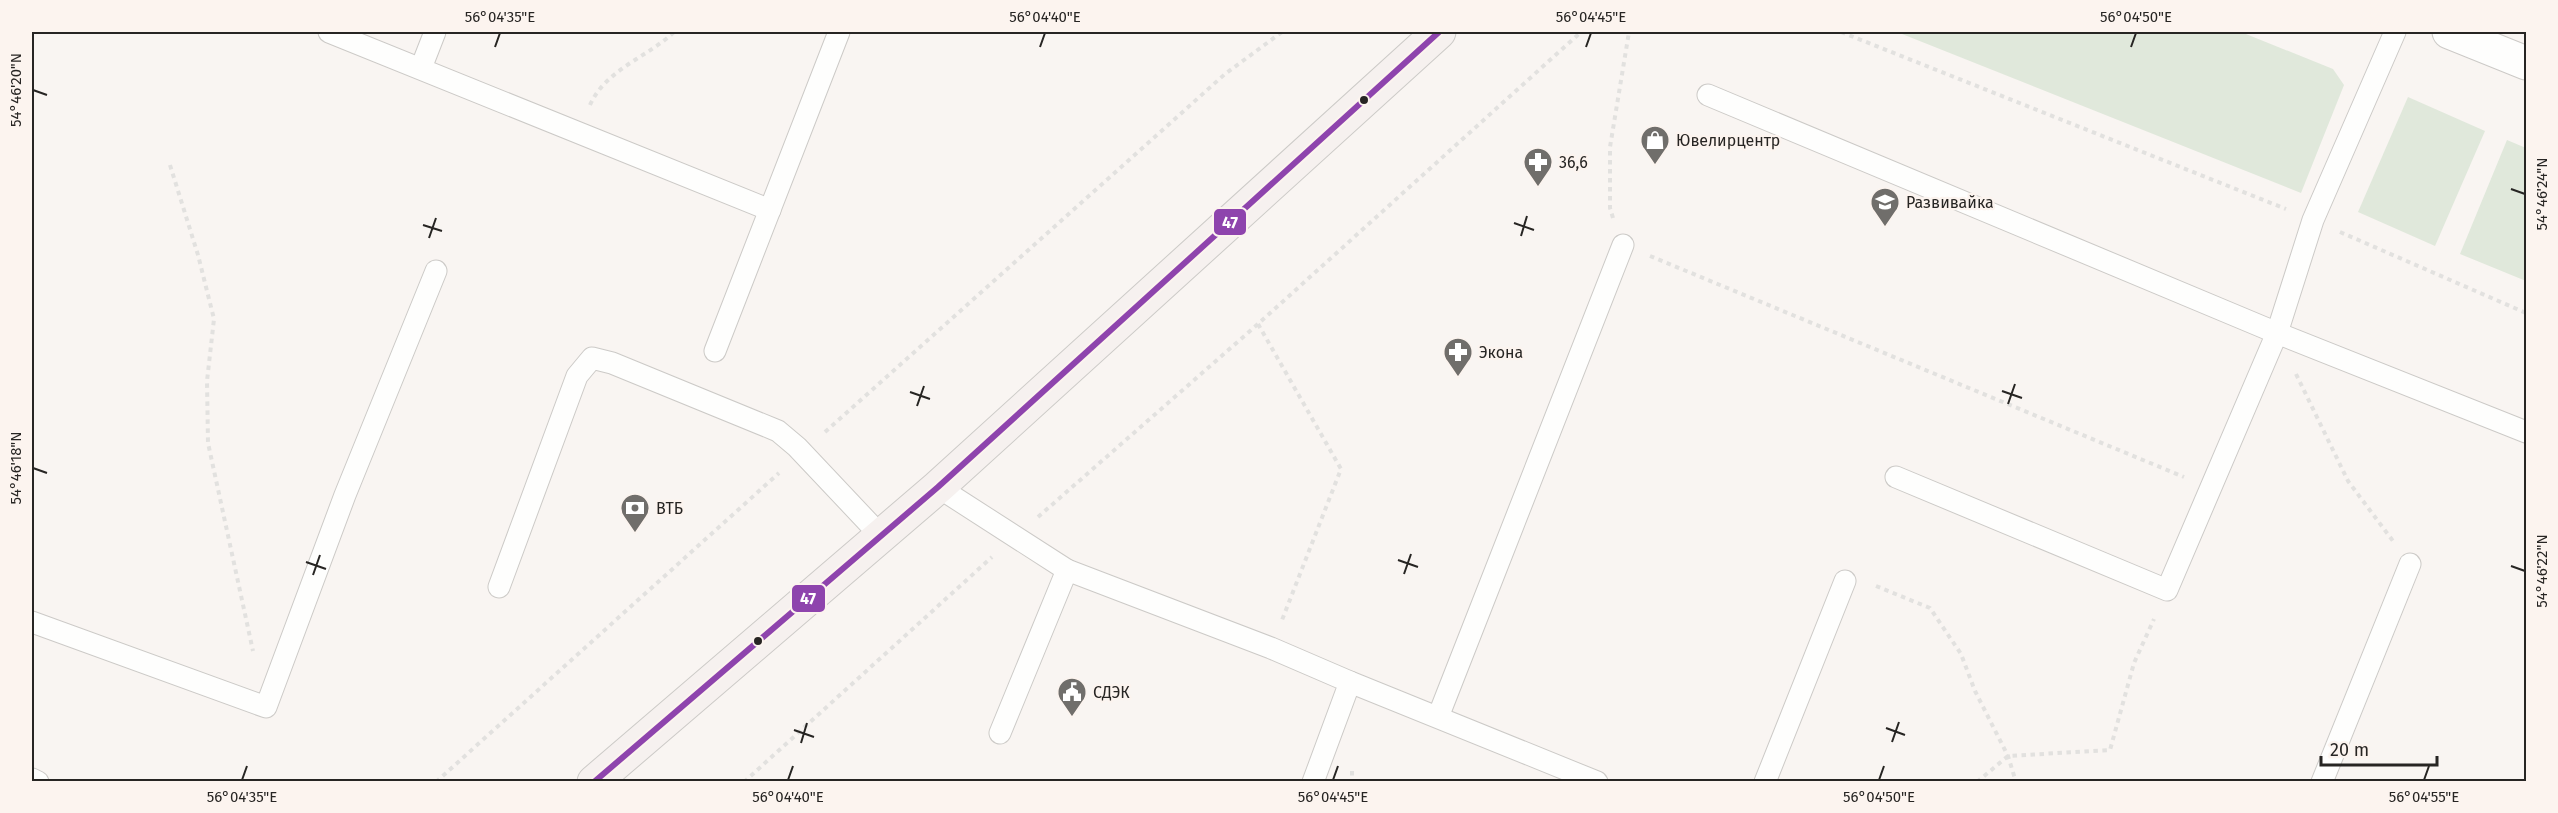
<svg xmlns="http://www.w3.org/2000/svg" width="2558" height="813" viewBox="0 0 2558 813" font-family="'Fira Sans',sans-serif">
  <style>
    .green { fill: #e0e8db }
    .lines { fill: none; stroke-linecap: round; stroke-linejoin: round }
    .service-casing { stroke: #cccac7; stroke-width: 23 }
    .minor-casing { stroke: #cccac7; stroke-width: 35 }
    .secondary-casing { stroke: #cccac7; stroke-width: 35 }
    .path { stroke: #e2e1df; stroke-width: 4; stroke-dasharray: 4.5 4.5; stroke-linecap: butt }
    .service { stroke: #fefefd; stroke-width: 21 }
    .minor { stroke: #fefefd; stroke-width: 33 }
    .secondary { stroke: #f6f1ef; stroke-width: 33 }
    .bus-1-casing { stroke: #fcf4ef; stroke-width: 10 }
    .bus-1 { stroke: #8e44ad; stroke-width: 6 }
    .ticks { fill: none; stroke: #272523; stroke-width: 2 }
    .bus-dot { fill: #272523; stroke: #fcf4ef; stroke-width: 2 }
    .labels { text-anchor: middle; stroke-width: 4.5; stroke-linejoin: round; paint-order: stroke }
    .poi-label { font-size: 16px; fill: #272523; stroke: #fcf4ef; text-anchor: start }
    .line-badge { stroke: #fcf4ef; stroke-width: 2 }
    .badge-label { font-size: 16px; text-anchor: middle; font-weight: bold; fill: #fff }
    .neatline { fill: none; stroke: #272523; stroke-width: 2 }
    .ticks-label { font-size: 15px; text-anchor: middle; fill: #272523 }
  </style>
  <rect width="100%" height="100%" fill="#f9f5f2"/>
  <!-- green -->
  <g class="green">
    <polygon points="1897,32 2241,32 2333,69 2344,85 2301,193"/>
    <polygon points="2408,97 2485,131 2435,246 2358,212"/>
    <polygon points="2507,140 2526,148 2526,281 2460,254"/>
  </g>
  <g class="lines">
    <!-- service casing -->
    <g class="service-casing">
      <g id="service">
        <polyline points="329,32 770,210"/>
        <polyline points="421,68 435,32"/>
        <polyline points="1708,95 2277,333 2313,220 2395,32"/>
        <polyline points="715,351 839,32"/>
        <polyline points="1896,477 2167,590 2277,333 2526,432"/>
        <polyline points="938,487 1067,570 1271,648 1350,682 1313,782"/>
        <polyline points="499,587 577,376 592,358 612,363 778,431 797,447 881,536"/>
        <polyline points="32,622 266,707 345,495 436,271"/>
        <polyline points="1350,682 1597,782"/>
        <polyline points="1438,717 1623,245"/>
        <polyline points="1000,733 1067,570"/>
        <polyline points="32,779 38,782"/>
        <polyline points="1765,782 1845,581"/>
        <polyline points="2322,782 2410,564"/>
      </g>
    </g>
    <!-- minor casing -->
    <g class="minor-casing">
      <polyline id="minor" points="2449,32 2526,63"/>
    </g>
    <!-- secondary casing -->
    <g class="secondary-casing">
      <polyline id="secondary" points="594,782 938,487 1439,32"/>
    </g>
    <!-- path -->
    <g class="path">
      <polyline points="1841,32 2286,209"/>
      <path d="M590 105C606 69 648 57 674 32"/>
      <polyline points="170,165 198,255 214,319 207,381 208,443 253,651"/>
      <polyline points="1613,218 1610,208 1610,147 1629,32"/>
      <polyline points="2340,232 2526,313"/>
      <polyline points="1650,256 2184,477"/>
      <polyline points="1258,324 1341,469 1282,620"/>
      <polyline points="2296,374 2348,481 2393,541"/>
      <polyline points="825,432 1225,74 1282,32"/>
      <polyline points="1038,517 1258,324 1581,32"/>
      <polyline points="1876,586 1930,608 1961,654 1975,691 2008,756 2016,782"/>
      <polyline points="1352,771 1352,782"/>
      <polyline points="436,782 779,473"/>
      <polyline points="744,782 992,557"/>
      <polyline points="1977,782 2008,756 2110,750 2134,663 2154,619"/>
    </g>
    <!-- service -->
    <use href="#service" class="service"/>
    <!-- minor -->
    <use href="#minor" class="minor"/>
    <!-- secondary -->
    <use href="#secondary" class="secondary"/>
    <!-- bus-1 casing -->
    <g class="bus-1-casing">
      <polyline id="bus-1" points="594,782 938,487 1439,32"/>
    </g>
    <!-- bus-1 -->
    <use href="#bus-1" class="bus-1"/>
  </g>
  <!-- ticks -->
  <path class="ticks" d="M495 47 500 33M1040 47 1045 33M1586 47 1591 33M2131 47 2136 33M33 90 47 95M2511 189 2525 194M1514 223 1534 230M423 225 442 231M1521 236 1527 216M429 238 436 218M2002 391 2022 398M910 392 930 399M2008 404 2015 384M917 406 924 386M33 468 47 473M1398 560 1418 567M306 562 326 569M2511 566 2525 571M1404 574 1411 554M313 575 320 555M1886 728 1905 735M794 730 814 737M1892 742 1899 722M801 743 807 723M242 780 247 766M788 780 793 766M1333 780 1338 766M1879 780 1884 766M2424 780 2429 766"/>
  <!-- icons -->
  <defs>
    <g id="shop-pin" transform="scale(1.5)"><path d="M0 17L-7.5 6A9.5 9.5 0 1 1 7.5 6Z" fill="#706e6b" stroke="#fcf4ef"/><path d="M-5-2.5h2.3a2.7 3.5 0 0 1 5.4 0H5L5.5 6h-11ZM-1.5-2.5h3a1.5 2.3 0 0 0-3 0Z" fill="#fff"/></g>
    <g id="pharmacy-pin" transform="scale(1.5)"><path d="M0 17L-7.5 6A9.5 9.5 0 1 1 7.5 6Z" fill="#706e6b" stroke="#fcf4ef"/><path d="M-2-6h4v4h4v4h-4v4h-4v-4h-4v-4h4Z" fill="#fff"/></g>
    <g id="school-pin" transform="scale(1.5)"><path d="M0 17L-7.5 6A9.5 9.5 0 1 1 7.5 6Z" fill="#706e6b" stroke="#fcf4ef"/><path d="M0-5L7-2L0 1L-7-2ZM-4 1L0 2.5L4 1V4Q0 6-4 4Z" fill="#fff"/></g>
    <g id="bank-pin" transform="scale(1.5)"><path d="M0 17L-7.5 6A9.5 9.5 0 1 1 7.5 6Z" fill="#706e6b" stroke="#fcf4ef"/><path d="M-6-4H6V4H-6ZM0-2.3a2.3 2.3 0 1 0 0 4.6a2.3 2.3 0 1 0 0-4.6Z" fill="#fff"/></g>
    <g id="civic-pin" transform="scale(1.5)"><path d="M0 17L-7.5 6A9.5 9.5 0 1 1 7.5 6Z" fill="#706e6b" stroke="#fcf4ef"/><path d="M-.6-6.5H3V-4.5H.6V-3L4-1V1h2V6H-6V1h2V-1L-.6-3ZM-1.2 2.5V6h2.4V2.5Z" fill="#fff"/></g>
  </defs>
  <g fill-rule="evenodd">
    <use href="#shop-pin" x="1655" y="140"/>
    <use href="#pharmacy-pin" x="1538" y="162"/>
    <use href="#school-pin" x="1885" y="202"/>
    <use href="#pharmacy-pin" x="1458" y="352"/>
    <use href="#bank-pin" x="635" y="508"/>
    <use href="#civic-pin" x="1072" y="692"/>
  </g>
  <!-- markers -->
  <g class="bus-dot">
    <circle cx="1364" cy="100" r="5"/>
    <circle cx="758" cy="641" r="5"/>
  </g>
  <g class="labels">
    <!-- poi labels -->
    <g class="poi-label">
      <text x="1676" y="146">Ювелирцентр</text>
      <text x="1559" y="168">36,6</text>
      <text x="1906" y="208">Развивайка</text>
      <text x="1479" y="358">Экона</text>
      <text x="656" y="514">ВТБ</text>
      <text x="1093" y="698">СДЭК</text>
    </g>
  </g>
  <g class="line-badge">
    <rect x="1213" y="208" width="34" height="28" rx="6" fill="#8e44ad"/>
    <rect x="791" y="584" width="35" height="29" rx="6" fill="#8e44ad"/>
  </g>
  <g class="badge-label">
    <text x="1230" y="228">47</text>
    <text x="808" y="604">47</text>
  </g>
  <!-- border -->
  <rect width="2558" height="813" fill="none" stroke="#fcf4ef" stroke-width="66"/>
  <!-- scale -->
  <path d="M2321 756v9h116v-9" fill="none" stroke="#272523" stroke-width="3"/>
  <text x="2330" y="756" font-size="18" fill="#272523" stroke="#fcf4ef" stroke-width="4.5" paint-order="stroke">20 m</text>
  <rect x="33" y="33" width="2492" height="747" class="neatline"/>
  <g class="ticks-label">
    <text x="500" y="22">56°04'35"E</text>
    <text x="1045" y="22">56°04'40"E</text>
    <text x="1591" y="22">56°04'45"E</text>
    <text x="2136" y="22">56°04'50"E</text>
    <text transform="translate(16 90) rotate(-90)" y="5">54°46'20"N</text>
    <text transform="translate(2542 194) rotate(-90)" y="5">54°46'24"N</text>
    <text transform="translate(16 468) rotate(-90)" y="5">54°46'18"N</text>
    <text transform="translate(2542 571) rotate(-90)" y="5">54°46'22"N</text>
    <text x="242" y="802">56°04'35"E</text>
    <text x="788" y="802">56°04'40"E</text>
    <text x="1333" y="802">56°04'45"E</text>
    <text x="1879" y="802">56°04'50"E</text>
    <text x="2424" y="802">56°04'55"E</text>
  </g>
</svg>
